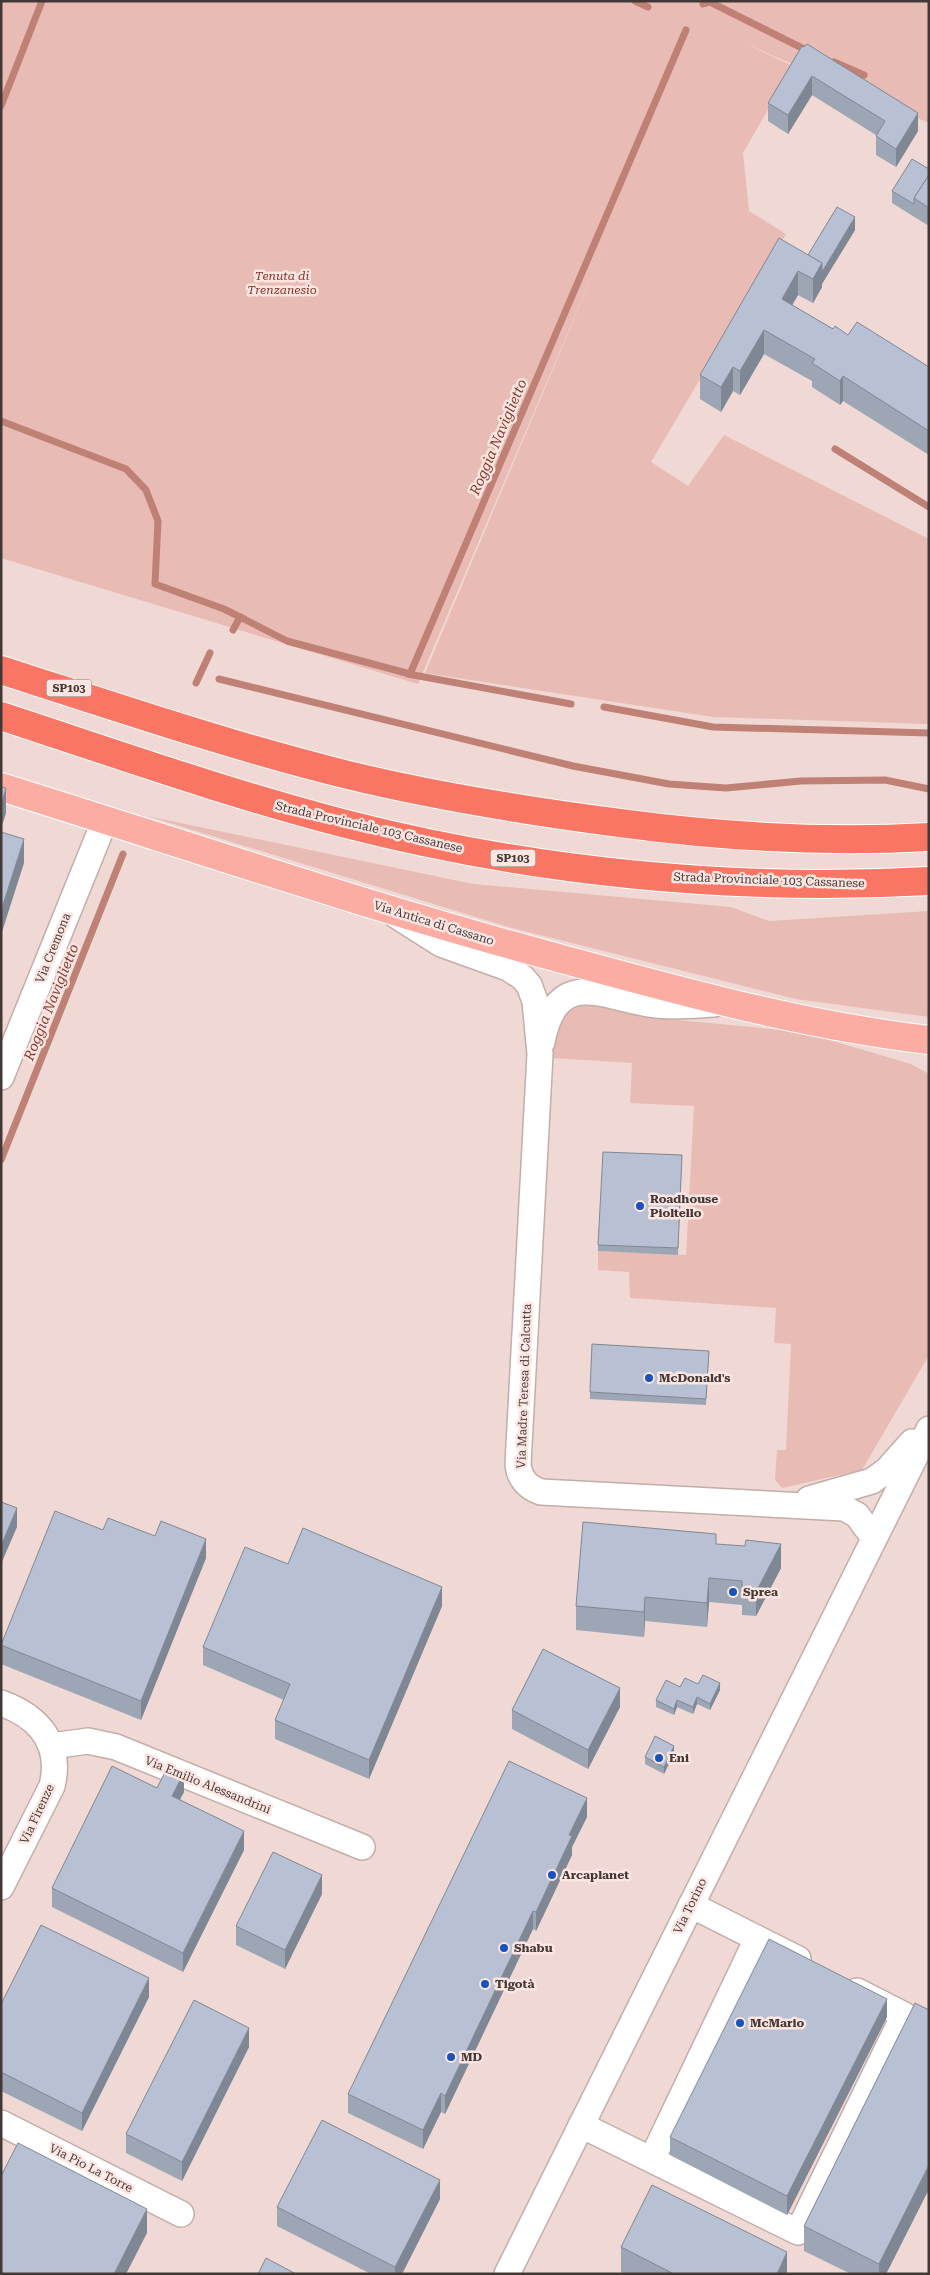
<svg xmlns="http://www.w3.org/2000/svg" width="930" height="2275" viewBox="0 0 930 2275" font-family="'Roboto Serif',serif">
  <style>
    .green { fill: #e8bcb4 }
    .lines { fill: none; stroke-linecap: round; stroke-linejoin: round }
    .stream { stroke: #bf8076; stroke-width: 7 }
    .minor-casing { stroke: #c4ada9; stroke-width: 28 }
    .major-casing { stroke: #fff; stroke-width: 30 }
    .highway-casing { stroke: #fff; stroke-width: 30 }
    .minor { stroke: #fff; stroke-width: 25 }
    .major { stroke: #fbada3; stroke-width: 28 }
    .highway { stroke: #f97665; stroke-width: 28 }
    .wall { fill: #9da6b5 }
    .shaded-wall { fill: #808794 }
    .building { fill: #b7c1d3; stroke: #808794 }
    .poi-dot { fill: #1752bd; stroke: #fde5e1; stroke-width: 2 }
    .labels { text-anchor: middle; stroke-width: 5; stroke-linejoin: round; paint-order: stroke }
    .shield { fill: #fde5e1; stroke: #7a6d6a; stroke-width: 1 }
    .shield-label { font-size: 11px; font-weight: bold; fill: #423937 }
    .park-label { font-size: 12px; font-style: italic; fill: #82342a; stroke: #fde5e1 }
    .street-label { font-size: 12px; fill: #423937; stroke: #fde5e1 }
    .poi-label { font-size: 12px; font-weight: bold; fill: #423937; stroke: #fde5e1; text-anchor: start }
    .water-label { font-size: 14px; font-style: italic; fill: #86382d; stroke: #fde5e1 }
  </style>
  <rect width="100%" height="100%" fill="#f0d8d4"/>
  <!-- green -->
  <g class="green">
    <polygon points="1,1 929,1 929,123 739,41 793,66 743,153 749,211 786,234 651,462 688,486 724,435 929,539 929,724 713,717 425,673 609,236 418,684 1,558"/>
    <polygon points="147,816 473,884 731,907 769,921 929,911 929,1017 796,999 512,928"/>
    <polygon points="591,1000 656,1018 802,1032 911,1064 929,1074 929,1355 862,1470 782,1488 775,1480 777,1450 786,1450 791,1344 774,1343 776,1308 630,1298 629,1272 598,1270 598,1251 686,1255 694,1106 630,1103 632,1063 552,1058 559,1018 567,1008"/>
  </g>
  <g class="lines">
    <!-- stream -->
    <g class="stream">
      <polyline points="635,1 648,7"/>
      <polyline points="703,4 710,2 808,51"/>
      <polyline points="834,62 864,75"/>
      <polyline points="1,106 42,1"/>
      <polyline points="1,421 126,469 146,490 158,521 155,584 224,609 244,619"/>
      <polyline points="835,449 929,507"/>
      <polyline points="240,617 287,641 410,674 686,30"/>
      <polyline points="233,630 240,617"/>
      <polyline points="408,674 571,704"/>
      <polyline points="219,679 573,766 669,784 726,788 801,781 885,780 929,789"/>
      <polyline points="196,683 210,653"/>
      <polyline points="604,707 713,727 929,733"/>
      <polyline points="1,1160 123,854"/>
    </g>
    <!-- minor casing -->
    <g class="minor-casing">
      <g id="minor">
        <path d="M397 916 441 944 508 968 522 977 529 985 535 1001 540 1054 518 1464C519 1478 528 1488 541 1492L844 1508 857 1515 874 1538"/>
        <path d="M542 1042C557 964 605 999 656 1005 675 1007 695 1005 714 1004"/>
        <polyline points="1,1077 105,820"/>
        <polyline points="809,1499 872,1481 887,1470 912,1442"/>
        <path d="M1 1703C40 1717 62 1745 52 1786L1 1887"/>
        <polyline points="51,1746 88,1741 116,1747 362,1847"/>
        <polyline points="691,1905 798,1959"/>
        <polyline points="1,2123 181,2214"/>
        <polyline points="581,2125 798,2232 904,2015 857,1991"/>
        <polyline points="652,2159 757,1939"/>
        <polyline points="507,2274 929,1429"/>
      </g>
    </g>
    <!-- major casing -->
    <g class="major-casing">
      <path id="major" d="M1 787C184 844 366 906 551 956 676 990 800 1025 929 1040"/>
    </g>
    <!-- highway casing -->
    <g class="highway-casing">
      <g id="highway">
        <path d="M1 670C116 707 231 746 348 775 438 797 528 811 620 823 724 837 823 843 929 837"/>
        <path d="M1 716C114 753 227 793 342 823 532 872 733 892 929 881"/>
      </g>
    </g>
    <!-- minor -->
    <use href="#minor" class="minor"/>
    <!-- major -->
    <use href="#major" class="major"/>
    <!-- highway -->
    <use href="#highway" class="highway"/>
  </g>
  <!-- wall -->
  <g class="wall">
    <polygon points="802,46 918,131 896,167 876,155 876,135 812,95 788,134 768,121 768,103"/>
    <polygon points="929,169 929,226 892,203 892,191"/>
    <polygon points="855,230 822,284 822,287 813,303 798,295 792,305 833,329 848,335 929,367 929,455 843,401 840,405 812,387 812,381 764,354 740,395 733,391 721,412 700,399 700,375 808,255"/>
    <polygon points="682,1155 678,1255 598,1251 598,1245"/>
    <polygon points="709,1351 706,1405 590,1399 590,1392"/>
    <polygon points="103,1530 206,1558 141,1720 1,1664 1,1645"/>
    <polygon points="716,1544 781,1568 756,1616 742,1615 742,1605 709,1602 707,1627 645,1621 644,1637 576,1630 576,1606"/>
    <polygon points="288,1564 442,1606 369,1779 275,1739 275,1720 284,1700 203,1665 203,1647"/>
    <polygon points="680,1687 720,1690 710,1710 697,1704 693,1714 677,1707 674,1715 656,1707 656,1700"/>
    <polygon points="620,1707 588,1769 512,1729 512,1710"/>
    <polygon points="674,1753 664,1774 645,1764 645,1757"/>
    <polygon points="157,1788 184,1792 180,1799 244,1850 183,1972 52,1907 52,1888"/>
    <polygon points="587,1817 572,1847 572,1855 536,1931 533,1929 445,2114 441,2112 423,2149 348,2113 348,2094"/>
    <polygon points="322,1894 285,1969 236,1945 236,1926"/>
    <polygon points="149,1997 82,2131 1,2091 1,2004"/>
    <polygon points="887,2017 787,2215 670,2155 670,2137"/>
    <polygon points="249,2047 182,2181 126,2153 126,2134"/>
    <polygon points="929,2189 886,2274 851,2274 804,2251 804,2226"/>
    <polygon points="440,2199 402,2274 371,2274 277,2226 277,2207"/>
    <polygon points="621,2247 787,2274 625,2274 621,2272"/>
  </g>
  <!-- shaded-wall -->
  <g class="shaded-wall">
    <polygon points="812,76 812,95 788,134 788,115"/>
    <polygon points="918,113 918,131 896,167 896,149"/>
    <polygon points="855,217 855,230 822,284 822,287 813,303 813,279 822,263"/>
    <polygon points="798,271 798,295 782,323 782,299"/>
    <polygon points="764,330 764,354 740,395 740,371"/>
    <polygon points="733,367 733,391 721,412 721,387"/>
    <polygon points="843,376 843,401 840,405 840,381"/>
    <polygon points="6,788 6,813 1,829 1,805"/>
    <polygon points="24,839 24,863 1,935 1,911"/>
    <polygon points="17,1508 17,1527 1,1564 1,1546"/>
    <polygon points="206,1539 206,1558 141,1720 141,1701"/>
    <polygon points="781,1544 781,1568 756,1616 756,1592"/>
    <polygon points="709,1578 709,1602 707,1627 707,1603"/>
    <polygon points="442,1587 442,1606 369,1779 369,1760"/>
    <polygon points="645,1597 645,1621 644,1637 644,1612"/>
    <polygon points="720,1683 720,1690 710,1710 710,1704"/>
    <polygon points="620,1688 620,1707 588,1769 588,1750"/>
    <polygon points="697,1697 697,1704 693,1714 693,1707"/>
    <polygon points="677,1700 677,1707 674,1715 674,1709"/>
    <polygon points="674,1746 674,1753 664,1774 664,1767"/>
    <polygon points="184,1773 184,1792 172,1814 172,1796"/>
    <polygon points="587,1798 587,1817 572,1847 572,1855 536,1931 536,1912 569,1835"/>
    <polygon points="244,1831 244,1850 183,1972 183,1953"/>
    <polygon points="322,1875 322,1894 285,1969 285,1950"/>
    <polygon points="533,1911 533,1929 445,2114 445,2096"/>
    <polygon points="149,1978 149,1997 82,2131 82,2113"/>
    <polygon points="887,1999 887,2017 787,2215 787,2196"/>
    <polygon points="249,2028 249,2047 182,2181 182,2162"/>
    <polygon points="441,2093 441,2112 423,2149 423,2130"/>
    <polygon points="929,2165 929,2189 886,2274 879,2274 879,2264"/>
    <polygon points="440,2180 440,2199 402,2274 395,2274 395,2267"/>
    <polygon points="147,2209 147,2233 126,2274 114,2274"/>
    <polygon points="787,2252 787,2274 777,2274"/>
  </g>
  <!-- building -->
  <g class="building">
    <polygon points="807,44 918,113 896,149 876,136 885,121 812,76 788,115 768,103 802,46 804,47"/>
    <polygon points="912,159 929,169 929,175 914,198 914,204 892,191"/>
    <polygon points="929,175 929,208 914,198"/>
    <polygon points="837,207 855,217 822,272 822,263 808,255"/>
    <polygon points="779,238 822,263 813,279 798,271 782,299 833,329 835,326 848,335 857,322 929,367 929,431 843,376 840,381 812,363 815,359 764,330 740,371 733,367 721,387 700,375"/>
    <polygon points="1,787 6,788 1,805"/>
    <polygon points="1,832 24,839 1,911"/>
    <polygon points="603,1152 682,1155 678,1248 598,1245"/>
    <polygon points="592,1344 709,1351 706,1399 590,1392"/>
    <polygon points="1,1502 17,1508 1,1546"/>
    <polygon points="55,1511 103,1530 108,1518 155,1536 161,1521 206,1539 141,1701 1,1645"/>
    <polygon points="583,1522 716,1534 716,1544 745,1546 746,1540 781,1544 756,1592 742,1591 742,1581 709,1578 707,1603 645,1597 644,1612 576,1606"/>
    <polygon points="303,1528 442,1587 369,1760 275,1720 290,1684 203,1647 245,1547 288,1564"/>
    <polygon points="543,1649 620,1688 588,1750 512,1710"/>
    <polygon points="703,1675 720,1683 710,1704 697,1697 693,1707 677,1700 674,1709 656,1700 666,1680 680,1687 685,1678 698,1684"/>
    <polygon points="655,1736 674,1746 664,1767 645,1757"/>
    <polygon points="509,1761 587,1798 569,1835 572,1836 536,1912 533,1911 445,2096 441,2093 423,2130 348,2094"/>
    <polygon points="112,1766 157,1788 168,1766 184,1773 172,1796 244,1831 183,1953 52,1888"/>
    <polygon points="273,1852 322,1875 285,1950 236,1926"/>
    <polygon points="41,1925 149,1978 82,2113 1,2072 1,2004"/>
    <polygon points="769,1939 887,1999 787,2196 670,2137"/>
    <polygon points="194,2000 249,2028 182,2162 126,2134"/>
    <polygon points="915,2003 929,2010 929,2165 879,2264 804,2226"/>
    <polygon points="322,2120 440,2180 395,2267 277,2207"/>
    <polygon points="18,2143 147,2209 114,2274 1,2274 1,2176"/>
    <polygon points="652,2185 787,2252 777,2274 674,2274 621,2247"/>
    <polygon points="266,2258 296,2274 258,2274"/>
  </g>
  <!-- markers -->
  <g class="poi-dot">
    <circle cx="640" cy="1206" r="5"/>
    <circle cx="649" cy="1378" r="5"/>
    <circle cx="733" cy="1592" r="5"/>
    <circle cx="659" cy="1758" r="5"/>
    <circle cx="552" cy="1875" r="5"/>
    <circle cx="504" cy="1948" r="5"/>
    <circle cx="485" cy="1984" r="5"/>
    <circle cx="740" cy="2023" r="5"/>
    <circle cx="451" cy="2057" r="5"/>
  </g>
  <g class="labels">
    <!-- shield labels -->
    <g class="shield">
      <rect x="46.5" y="679.5" width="45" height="17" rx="4"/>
      <rect x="490.5" y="849.5" width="45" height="17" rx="4"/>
    </g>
    <g class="shield-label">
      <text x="69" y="692">SP103</text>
      <text x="513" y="862">SP103</text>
    </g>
    <!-- park labels -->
    <g class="park-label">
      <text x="282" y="280">Tenuta di<tspan x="282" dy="14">Trenzanesio</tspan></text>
    </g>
    <!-- street labels -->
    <g class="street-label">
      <text transform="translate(369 827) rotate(13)" y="4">Strada Provinciale 103 Cassanese</text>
      <text transform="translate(769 880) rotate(2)" y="4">Strada Provinciale 103 Cassanese</text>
      <text transform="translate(434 923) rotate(17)" y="4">Via Antica di Cassano</text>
      <text transform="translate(53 948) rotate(-68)" y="4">Via Cremona</text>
      <text transform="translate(524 1386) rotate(-88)" y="4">Via Madre Teresa di Calcutta</text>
      <text transform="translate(208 1785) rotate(22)" y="4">Via Emilio Alessandrini</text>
      <text transform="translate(37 1814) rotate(-65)" y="4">Via Firenze</text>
      <text transform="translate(690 1906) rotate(-64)" y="4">Via Torino</text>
      <text transform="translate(91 2168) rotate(27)" y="4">Via Pio La Torre</text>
    </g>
    <!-- poi labels -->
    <g class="poi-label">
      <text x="650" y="1203">Roadhouse<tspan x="650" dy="14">Pioltello</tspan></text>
      <text x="659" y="1382">McDonald's</text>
      <text x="743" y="1596">Sprea</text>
      <text x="669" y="1762">Eni</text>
      <text x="562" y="1879">Arcaplanet</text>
      <text x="514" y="1952">Shabu</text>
      <text x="495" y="1988">Tigotà</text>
      <text x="750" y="2027">McMario</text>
      <text x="461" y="2061">MD</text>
    </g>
    <!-- water labels -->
    <g class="water-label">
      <text transform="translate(498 437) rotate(-67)" y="5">Roggia Naviglietto</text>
      <text transform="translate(51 1002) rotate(-68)" y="5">Roggia Naviglietto</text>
    </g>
  </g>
  <!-- border -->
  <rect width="930" height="2275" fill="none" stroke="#423937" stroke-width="5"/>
</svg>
